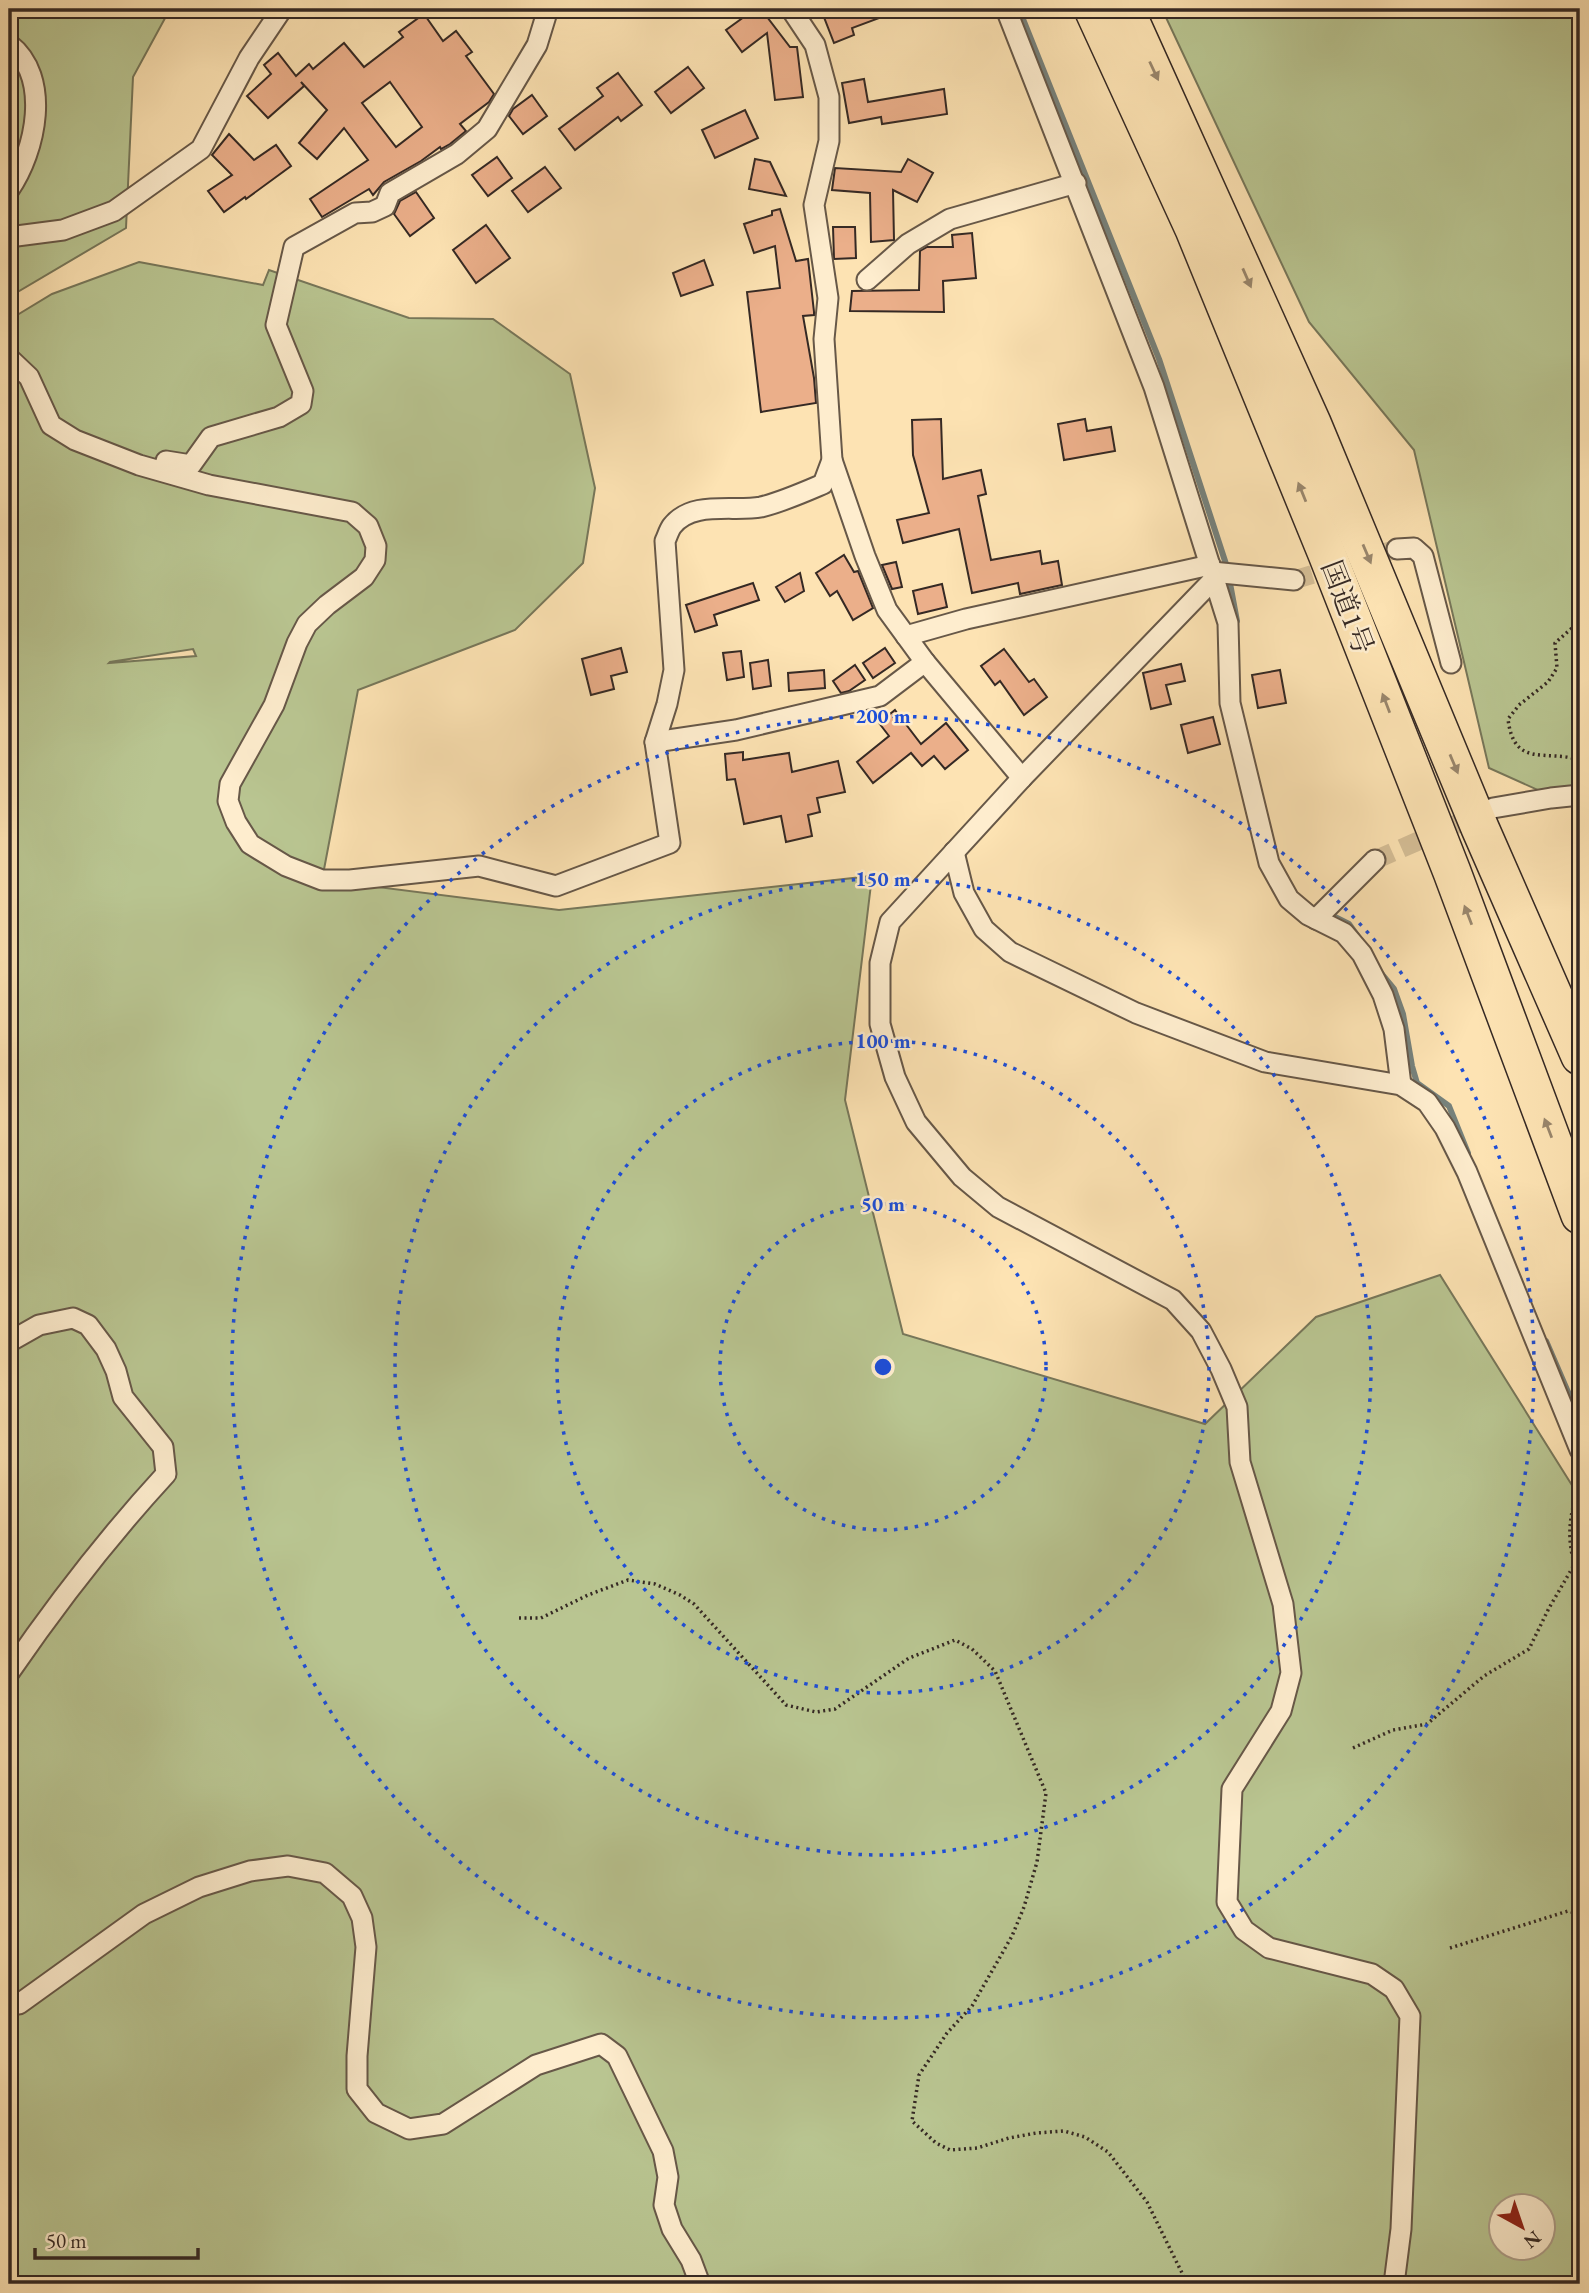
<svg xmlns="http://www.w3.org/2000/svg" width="1589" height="2293" viewBox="0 0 1589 2293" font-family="'EB Garamond','Noto Serif JP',serif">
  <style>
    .green { fill: #b9c591; stroke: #77775a; stroke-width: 2; fill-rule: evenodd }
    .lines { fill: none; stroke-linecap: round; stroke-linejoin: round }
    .stream { stroke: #76817b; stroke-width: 6 }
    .building { fill: #ebaf8a; stroke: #352924; stroke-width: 2; fill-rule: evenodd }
    .street-tunnel { stroke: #d5be96; stroke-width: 19; stroke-dasharray: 19 10; stroke-linecap: butt }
    .street-casing { stroke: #675848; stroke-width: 23 }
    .highway-casing { stroke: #352924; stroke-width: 40 }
    .path { stroke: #352924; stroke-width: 3.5; stroke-dasharray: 2 3.5; stroke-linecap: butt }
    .street { stroke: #feedce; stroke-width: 19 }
    .highway { stroke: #fde3b3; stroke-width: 37 }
    .oneway { fill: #99866c }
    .ring { fill: none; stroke: #1d4ed8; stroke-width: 3.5; stroke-dasharray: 3.5 7 }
    .labels { text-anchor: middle; stroke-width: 5; stroke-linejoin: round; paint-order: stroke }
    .street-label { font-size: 28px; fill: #352924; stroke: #feedce }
    .centre { fill: #1d4ed8; stroke: #feedce; stroke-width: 3.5 }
    .ring-label { font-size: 21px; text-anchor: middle; font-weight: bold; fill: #1d4ed8; stroke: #feedce; stroke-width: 5; stroke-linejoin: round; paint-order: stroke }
  </style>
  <rect width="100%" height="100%" fill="#fde3b3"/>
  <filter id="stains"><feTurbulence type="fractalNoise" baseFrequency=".00286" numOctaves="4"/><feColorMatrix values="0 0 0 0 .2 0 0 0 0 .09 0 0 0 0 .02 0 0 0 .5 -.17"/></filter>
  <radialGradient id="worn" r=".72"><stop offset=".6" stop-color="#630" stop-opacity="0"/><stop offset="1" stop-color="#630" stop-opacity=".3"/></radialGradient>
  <!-- green -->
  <g class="green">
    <polygon points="9,9 170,9 133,77 126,228 9,297"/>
    <polygon points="1162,9 1580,9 1580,809 1489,768 1414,450 1309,322"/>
    <path d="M139 262 263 285 269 270 409 318 493 319 570 374 595 488 583 563 515 630 358 690 322 880 559 910 872 876 845 1100 903 1334 1205 1424 1316 1317 1440 1275 1580 1498V2284H9V320L52 294ZM193 649 196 656 109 663 110 662ZM1502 2206H1544V2248H1502Z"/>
  </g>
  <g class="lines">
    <!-- stream -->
    <g class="stream">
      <polyline points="1019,9 1159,359 1227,567 1237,621"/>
      <polyline points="1325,912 1349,924 1362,942"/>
      <polyline points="1380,972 1394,989 1403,1014 1412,1066 1417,1083 1449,1106 1468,1153"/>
      <polyline points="1546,1341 1580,1420"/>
    </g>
  </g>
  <!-- building -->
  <g class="building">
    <polygon points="755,9 761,9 790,47 797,47 803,97 775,100 767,33 742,52 726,30"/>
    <polygon points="831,9 897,9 898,11 852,28 854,35 834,43 822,12"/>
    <path d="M424 14 443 41 456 31 472 52 466 56 494 94 489 102 460 124 466 131 450 144 441 149 440 147 421 161 384 182 373 195 369 189 322 217 310 199 368 160 344 128 317 159 299 143 327 110 301 82 304 86 268 118 247 96 271 74 264 65 278 53 296 76 309 64 313 69 344 43 364 67 403 37 399 32ZM390 82 422 127 396 147 362 103Z"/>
    <polygon points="688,67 704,88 671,113 655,92"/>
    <polygon points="618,73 642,105 621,121 618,117 575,150 559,129 603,96 597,88"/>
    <polygon points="864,79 868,102 944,89 947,114 882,124 881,117 849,123 842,83"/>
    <polygon points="532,95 547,116 523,134 509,116 513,109"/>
    <polygon points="745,110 758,138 715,158 702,130"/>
    <polygon points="229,134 254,160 276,145 291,166 246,199 245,197 224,212 208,191 232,175 212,155"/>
    <polygon points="497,157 512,178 488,196 472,175"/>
    <polygon points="755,159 770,162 786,196 749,189"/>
    <polygon points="908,159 933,173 917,202 893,190 894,240 871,242 870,193 832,190 835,168 901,172"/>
    <polygon points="545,167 561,188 528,212 512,191"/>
    <polygon points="416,192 434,218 410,236 394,214 400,201"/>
    <polygon points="780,209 796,261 808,259 814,312 814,315 803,316 814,378 816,403 761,412 747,292 780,288 775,246 754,253 744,224 772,215 772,211"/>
    <polygon points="486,225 510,258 476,283 453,250"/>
    <polygon points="833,227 855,227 856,258 834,259"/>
    <polygon points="972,233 976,278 943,281 944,312 850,311 852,291 919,290 920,251 927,247 953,247 952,235"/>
    <polygon points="704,260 713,285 681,296 673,273"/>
    <polygon points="941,419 943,479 981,470 986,494 978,496 991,560 1040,551 1042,564 1058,561 1062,585 1020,594 1018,583 972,593 959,529 903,543 897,520 929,513 913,455 912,420"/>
    <polygon points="1085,419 1087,431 1111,427 1115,451 1064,460 1058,424"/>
    <polygon points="844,555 854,572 858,571 873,608 853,620 837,591 830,596 816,573"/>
    <polygon points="896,562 902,587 892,589 882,565"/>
    <polygon points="800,573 804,591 785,602 776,587"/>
    <polygon points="753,583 759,600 714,615 717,625 695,632 686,605"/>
    <polygon points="942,584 947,607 918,614 913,591"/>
    <polygon points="621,648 627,672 611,676 614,689 591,695 582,659"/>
    <polygon points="885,648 895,663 873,678 863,663"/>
    <polygon points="1004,649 1029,682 1034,679 1047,697 1024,715 1000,681 995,685 981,666"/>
    <polygon points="741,651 744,677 727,680 723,653"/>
    <polygon points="768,660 771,686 753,689 750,663"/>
    <polygon points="1181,664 1185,681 1166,685 1171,704 1151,709 1143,673"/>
    <polygon points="855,665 865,680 849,691 841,693 833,681"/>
    <polygon points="824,670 825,688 789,691 788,673"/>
    <polygon points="1280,670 1286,703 1258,708 1252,675"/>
    <polygon points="895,710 921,744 946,723 968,750 945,769 934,756 922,766 911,753 873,783 857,762 889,736 879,723"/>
    <polygon points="1213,717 1220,744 1188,753 1181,725"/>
    <polygon points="743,752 743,760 789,753 792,772 838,761 845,792 817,798 820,812 808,815 812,836 786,842 781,816 744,824 735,779 727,780 725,754"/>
  </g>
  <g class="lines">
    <!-- street-tunnel -->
    <g class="street-tunnel">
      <polyline points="1294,580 1397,549"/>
      <polyline points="1375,860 1482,813"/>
    </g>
    <!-- street casing -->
    <g class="street-casing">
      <g id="street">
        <polyline points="1006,9 1154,387 1228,623 1230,703 1269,863 1289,899 1308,915 1344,933 1362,954 1383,995 1394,1029 1401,1085"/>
        <path d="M9 44C52 77 36 151 9 190"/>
        <polyline points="9,237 63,230 114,211 201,149 249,58 282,9"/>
        <polyline points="867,280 908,244 950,219 1076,183"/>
        <path d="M9 358 29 377 51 425 75 440 139 465 209 485 352 512 368 526 376 546 375 560 364 577 327 605 307 624 297 643 274 705 230 784 228 801 236 822 250 844 286 866 322 880H350L479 866 556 886 670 843 655 742 667 704 674 670 665 541C667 537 669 530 672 526 692 500 733 512 761 507 782 502 802 493 823 484L832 460 824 339 828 298 814 205 829 141V97L815 45 791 9"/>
        <polyline points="832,460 865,556 887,610 925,662 1022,778"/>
        <polyline points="166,461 191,465 211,437 279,417 301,404 303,391 276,325 294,247 355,213 372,212 385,206 390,193 457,154 487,129 537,45 548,9"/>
        <polyline points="1397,549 1414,548 1423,556 1451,663"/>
        <polyline points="1212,572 1294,580"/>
        <polyline points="1214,579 1022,778 890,922 880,963 880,1024 895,1077 916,1122 962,1177 998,1207 1173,1300 1201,1331 1221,1369 1237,1407 1240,1462 1283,1604 1291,1673 1281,1711 1232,1789 1227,1902 1244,1930 1269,1948 1372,1974 1394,1989 1410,2016 1401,2229 1394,2284"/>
        <polyline points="906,636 966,619 1210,565"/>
        <polyline points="655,742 736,730 880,696 925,662"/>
        <polyline points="1493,808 1551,798 1580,795"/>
        <polyline points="954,852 964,893 984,929 1010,952 1136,1013 1265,1062 1401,1085 1427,1102 1445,1128 1467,1172 1580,1450"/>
        <polyline points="1316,919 1375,860"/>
        <path d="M9 1342 39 1325 73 1318 88 1325 106 1349 116 1371 123 1397 163 1447 166 1474C109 1536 57 1603 9 1673"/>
        <polyline points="9,2003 19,2004 144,1914 199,1887 250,1871 288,1866 325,1873 352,1896 362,1918 366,1947 357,2056 357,2089 376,2113 409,2129 443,2124 536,2065 601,2044 617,2056 663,2151 668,2177 664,2205 672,2229 691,2260 700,2284"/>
      </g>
    </g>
    <!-- highway casing -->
    <g class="highway-casing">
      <g id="highway">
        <polyline points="1093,9 1194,229 1327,554 1452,872 1580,1215"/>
        <polyline points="1125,9 1312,423 1480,828 1580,1056"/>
      </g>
    </g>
    <!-- path -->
    <g class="path">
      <path d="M1580 621 1555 643 1557 668 1548 682 1519 705 1508 719C1514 769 1546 749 1580 760"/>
      <path d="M1580 1487C1567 1516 1566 1549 1580 1578"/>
      <polyline points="519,1618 541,1618 588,1595 628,1580 655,1584 680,1595 694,1604 786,1705 816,1712 835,1709 909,1658 955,1640 972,1649 995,1671 1046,1793 1037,1862 1024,1907 1012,1936 972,2006 947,2033 919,2075 912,2121 936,2143 950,2150 977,2148 1009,2138 1036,2133 1064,2131 1085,2137 1108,2152 1147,2202 1183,2275 1189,2284"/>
      <polyline points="1353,1748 1393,1730 1427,1724 1484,1676 1529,1649 1549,1608 1574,1565"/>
      <polyline points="1450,1948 1568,1911 1580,1914"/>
    </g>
    <!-- street -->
    <use href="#street" class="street"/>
    <!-- highway -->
    <use href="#highway" class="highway"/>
  </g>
  <!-- one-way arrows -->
  <defs><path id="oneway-solid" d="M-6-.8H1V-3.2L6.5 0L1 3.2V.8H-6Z" transform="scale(1.75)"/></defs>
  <g class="oneway">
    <use href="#oneway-solid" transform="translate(1154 71) rotate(65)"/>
    <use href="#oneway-solid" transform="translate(1247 278) rotate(66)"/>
    <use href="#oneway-solid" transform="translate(1302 492) rotate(-112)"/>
    <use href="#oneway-solid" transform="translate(1367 554) rotate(67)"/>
    <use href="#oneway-solid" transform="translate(1386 703) rotate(-111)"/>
    <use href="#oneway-solid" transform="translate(1454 764) rotate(67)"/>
    <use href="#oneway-solid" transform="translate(1468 915) rotate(-111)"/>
    <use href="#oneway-solid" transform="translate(1548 1128) rotate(-111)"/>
  </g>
  <!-- distance rings -->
  <g class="ring">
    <circle cx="883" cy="1367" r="163"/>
    <circle cx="883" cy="1367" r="326"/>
    <circle cx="883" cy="1367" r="488"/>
    <circle cx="883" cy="1367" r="651"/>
  </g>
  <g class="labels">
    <!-- street labels -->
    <g class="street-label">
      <text transform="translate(1348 607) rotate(69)" y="10">国道1号</text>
    </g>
  </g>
  <circle cx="883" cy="1367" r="10" class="centre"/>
  <g class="ring-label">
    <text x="883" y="723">200 m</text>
    <text x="883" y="886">150 m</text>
    <text x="883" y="1048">100 m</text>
    <text x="883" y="1211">50 m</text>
  </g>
  <!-- margin -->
  <rect width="1589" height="2293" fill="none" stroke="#fde3b3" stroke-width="35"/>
  <rect x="10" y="10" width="1568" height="2272" fill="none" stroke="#352924" stroke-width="3.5"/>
  <rect x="18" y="18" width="1554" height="2258" fill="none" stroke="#352924" stroke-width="2"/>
  <!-- north arrow -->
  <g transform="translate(1522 2227) rotate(140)"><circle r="33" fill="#feedce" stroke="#ae9f8a" stroke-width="2"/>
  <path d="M0-5L12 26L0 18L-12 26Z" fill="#8f2418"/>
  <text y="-10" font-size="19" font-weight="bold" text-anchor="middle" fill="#352924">N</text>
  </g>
  <!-- scale -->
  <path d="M35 2248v10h163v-10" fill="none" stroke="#352924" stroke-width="3.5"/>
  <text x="46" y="2248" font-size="21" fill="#352924" stroke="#feedce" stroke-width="5" paint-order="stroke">50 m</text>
  <rect width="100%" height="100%" filter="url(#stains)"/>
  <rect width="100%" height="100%" fill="url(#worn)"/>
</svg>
